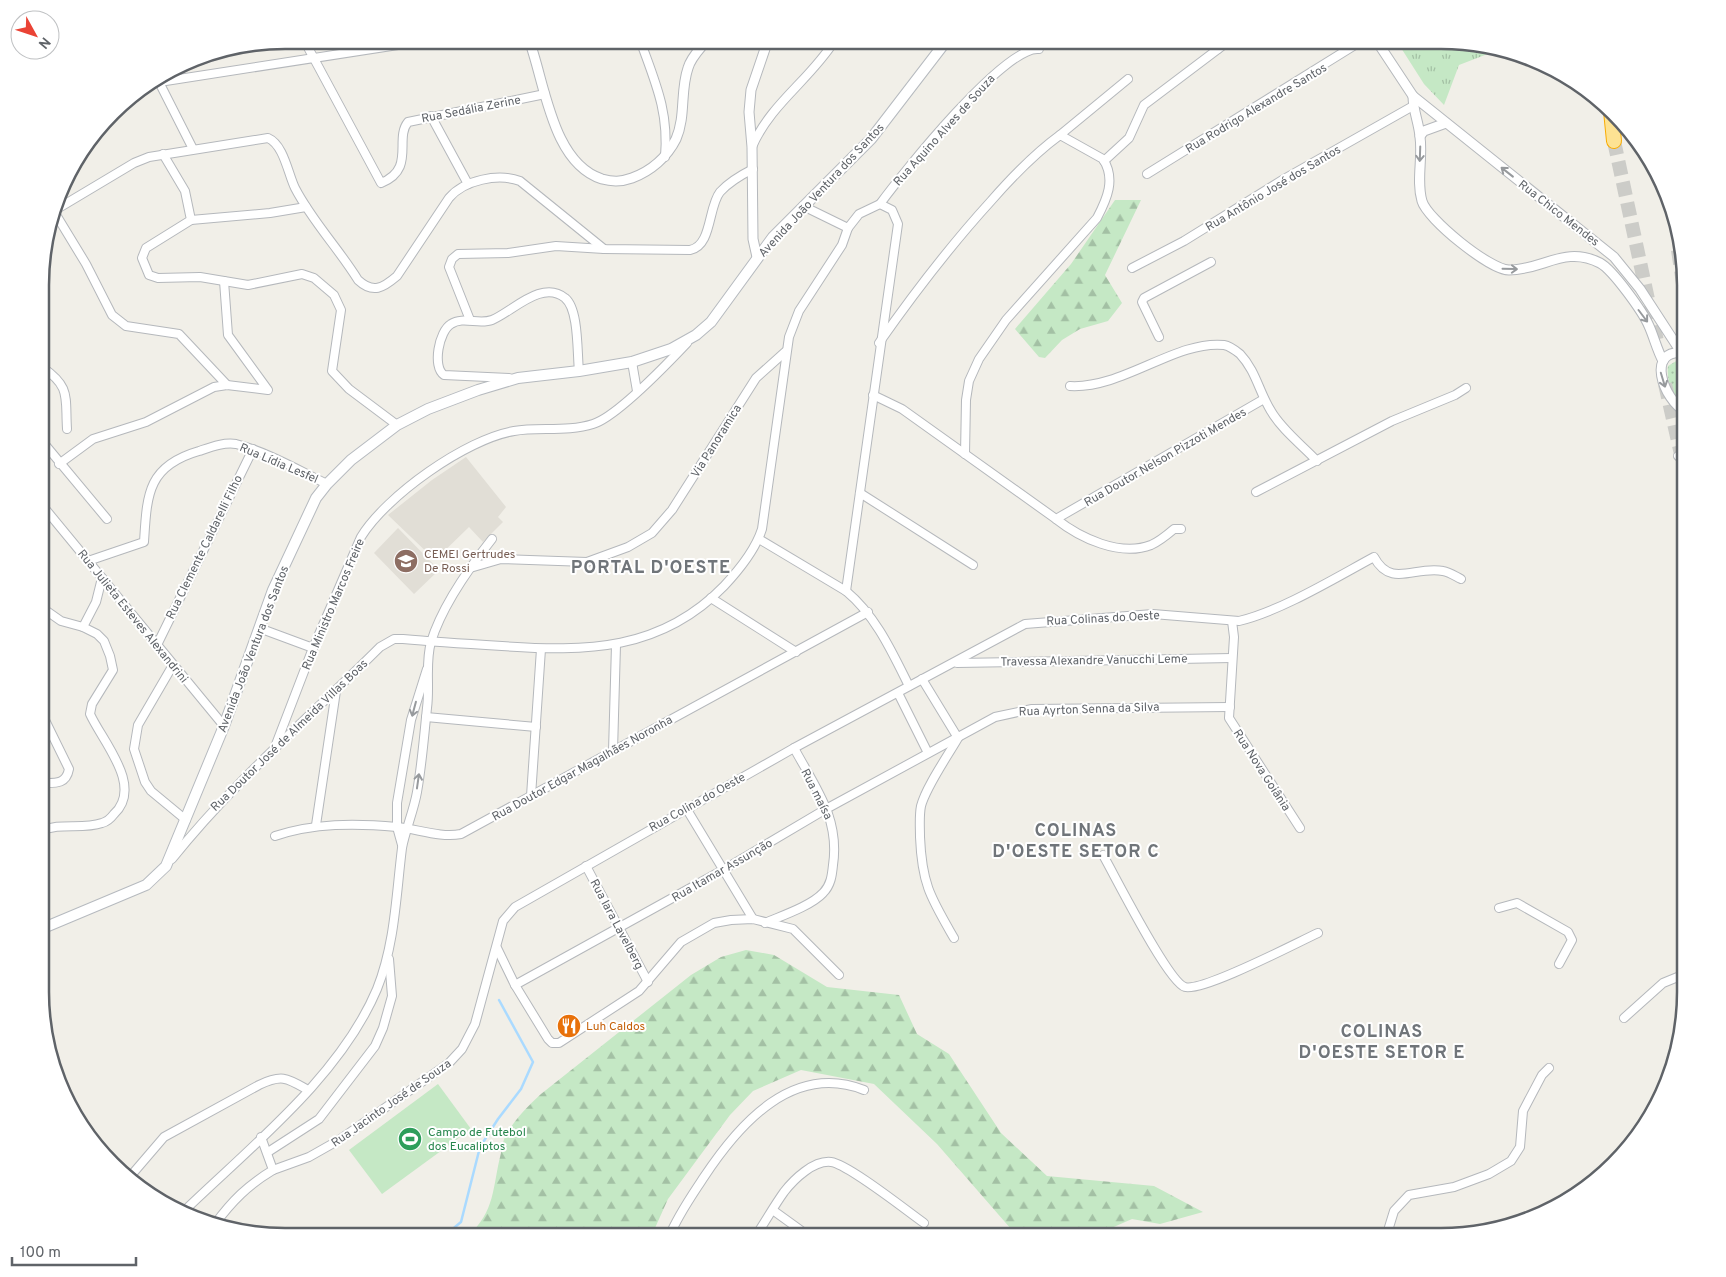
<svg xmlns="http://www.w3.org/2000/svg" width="1726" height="1277" viewBox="0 0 1726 1277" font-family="Overpass,sans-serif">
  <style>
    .education { fill: #e1ded6 }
    .grass { fill: url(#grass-tufts) }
    .forest { fill: url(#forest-firs) }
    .garden { fill: url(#garden-dots) }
    .pitch { fill: #c5e8c5 }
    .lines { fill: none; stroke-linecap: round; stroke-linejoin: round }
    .stream { stroke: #aadaff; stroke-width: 2.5 }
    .motorway-tunnel { stroke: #ccccc8; stroke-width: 14; stroke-dasharray: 14 7; stroke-linecap: butt }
    .minor-casing { stroke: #b5b8bc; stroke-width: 10 }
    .tertiary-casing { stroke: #b5b8bc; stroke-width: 11 }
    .secondary-casing { stroke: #b6babf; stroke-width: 12 }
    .motorway-casing { stroke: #f9ab00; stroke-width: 16 }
    .minor { stroke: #fff; stroke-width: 8 }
    .tertiary { stroke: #fff; stroke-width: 9 }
    .secondary { stroke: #fff; stroke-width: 10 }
    .motorway { stroke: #fde293; stroke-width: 14 }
    .oneway { stroke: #979a9d }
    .labels { text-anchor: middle; stroke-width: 4; stroke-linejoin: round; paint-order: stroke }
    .street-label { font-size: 12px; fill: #5f6368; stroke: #fff }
    .education-label { font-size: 12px; fill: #785e54; stroke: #fff; text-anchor: start }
    .food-label { font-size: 12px; fill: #c56008; stroke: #fff; text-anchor: start }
    .leisure-label { font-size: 12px; fill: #27864d; stroke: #fff; text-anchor: start }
    .district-label { font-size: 18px; font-weight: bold; letter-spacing: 1px; fill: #70757a; stroke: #fff }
    .rim { fill: none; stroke: #5f6368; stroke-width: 2.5 }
  </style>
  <defs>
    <pattern id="grass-tufts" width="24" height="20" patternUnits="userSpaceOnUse" patternTransform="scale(1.25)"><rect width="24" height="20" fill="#c5e8c5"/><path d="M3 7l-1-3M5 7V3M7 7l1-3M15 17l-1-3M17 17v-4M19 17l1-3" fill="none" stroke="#a3c0a4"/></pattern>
    <pattern id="forest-firs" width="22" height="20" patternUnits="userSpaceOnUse" patternTransform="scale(1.25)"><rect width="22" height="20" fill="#c5e8c5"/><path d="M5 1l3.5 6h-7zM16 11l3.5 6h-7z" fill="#a3c0a4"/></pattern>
    <pattern id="garden-dots" width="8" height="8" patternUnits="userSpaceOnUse" patternTransform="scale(1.25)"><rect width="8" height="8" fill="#c5e8c5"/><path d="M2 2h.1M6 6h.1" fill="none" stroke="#a3c0a4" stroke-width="1.8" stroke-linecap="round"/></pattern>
  </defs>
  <rect width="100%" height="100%" fill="#f1efe8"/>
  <!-- education -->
  <g class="education">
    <polygon points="466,457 506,507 498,517 503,522 483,542 469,527 435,560 388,515 432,480"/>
    <polygon points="398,528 439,570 414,594 374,553"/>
  </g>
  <!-- grass -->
  <polygon class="grass" points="1396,40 1457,41 1498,50 1459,65 1444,105 1424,84"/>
  <!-- forest -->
  <g class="forest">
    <polygon points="1115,200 1141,200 1105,275 1122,303 1108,321 1080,329 1062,340 1045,358 1039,357 1015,329 1071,264"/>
    <path d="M746 950 774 955 827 987 899 995 917 1034 949 1054 1001 1133 1047 1176 1154 1186 1203 1212 1160 1224 1132 1219 1091 1237H1018L937 1144 874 1084 801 1070 753 1091 730 1115 668 1199 651 1237H467C496 1211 492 1188 501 1153 502 1147 503 1140 506 1135 515 1119 528 1106 541 1094L691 975 721 957Z"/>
  </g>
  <!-- garden -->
  <path class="garden" d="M1678 360 1686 363V405C1673 398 1666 381 1668 366Z"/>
  <!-- pitch -->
  <polygon class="pitch" points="438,1084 471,1129 382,1194 349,1150"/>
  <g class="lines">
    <!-- stream -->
    <polyline class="stream" points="443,1237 461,1222 480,1147 498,1119 521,1089 533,1062 499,1000"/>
    <!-- motorway-tunnel -->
    <g class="motorway-tunnel">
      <polyline points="1614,141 1658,346"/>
      <polyline points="1678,250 1686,303"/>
      <polyline points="1665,384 1686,476"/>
    </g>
    <!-- minor casing -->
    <g class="minor-casing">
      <g id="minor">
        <path d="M304 40 381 183C416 169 394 139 408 122L545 94"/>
        <path d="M640 40C655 82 669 111 665 157"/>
        <polyline points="1210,40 1218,49"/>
        <polyline points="1113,45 1119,40"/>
        <polyline points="159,82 193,149"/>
        <polyline points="153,83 430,40"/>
        <polyline points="431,116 468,184"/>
        <polyline points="1060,135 1128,79"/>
        <path d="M752 147C770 104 811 79 835 40"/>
        <polyline points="163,154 185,191 191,220 146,248 142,258 149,275 158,278 200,277 248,285 302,274 314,278 334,295 341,310 332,371 349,389 397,425"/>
        <polyline points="1104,161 1129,138 1144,105 1230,40"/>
        <polyline points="1147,174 1363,40"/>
        <path d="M880 204C902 174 1005 45 1039 49"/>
        <path d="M57 209 134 163 149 157 268 138C284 145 288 174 295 188 312 221 339 249 358 280 373 294 383 288 397 276L449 198C464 180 498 173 520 181L604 249 690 250C712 246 708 207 720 192 729 182 741 175 753 169"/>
        <polyline points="55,213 86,264 112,315 126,326 179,334 227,385"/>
        <polyline points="191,220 270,213 306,207"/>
        <polyline points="1132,268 1184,241 1284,179 1413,106"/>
        <polyline points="470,320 449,267 452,259 458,254 508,253 556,246 604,249"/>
        <polyline points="1159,337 1142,302 1144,298 1211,262"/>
        <path d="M879 343C914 293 950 246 991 201 1012 177 1034 154 1060 135L1103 159C1116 179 1107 199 1097 218L1006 320 979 359 969 381 966 400 965 454"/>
        <polyline points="632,362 637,391"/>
        <path d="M42 367C71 387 65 396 67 429"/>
        <path d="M509 378 444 375C432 367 439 331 451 324 463 316 479 325 492 320 512 312 542 279 565 298 579 309 577 353 579 371"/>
        <path d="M1070 386C1123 389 1176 340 1224 345 1230 346 1235 350 1240 354 1256 371 1259 392 1271 411 1282 430 1302 445 1317 461"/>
        <polyline points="873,395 902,409 1056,519 1264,399"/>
        <polyline points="42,441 107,519"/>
        <polyline points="1678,456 1686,451"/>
        <polyline points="59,464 93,439 146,422 214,387 227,385 268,390 228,335 224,281"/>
        <polyline points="1256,492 1392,421 1455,395 1466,388"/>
        <polyline points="860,493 973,565"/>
        <polyline points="42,505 224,726"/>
        <path d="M1056 519C1080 538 1120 557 1151 545 1160 541 1167 535 1174 529H1181"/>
        <path d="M759 539 846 591C876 616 892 652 909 686"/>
        <path d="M88 561 144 542C147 495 147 466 199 451 211 447 224 442 236 444 267 452 298 470 327 484"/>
        <polyline points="470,568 501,559 587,562 628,547 652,533 672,510 756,378 785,352"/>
        <polyline points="846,591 898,224 892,210 880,204 859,214 848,228"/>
        <polyline points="711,598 796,652"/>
        <polyline points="1232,621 1234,637 1229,718 1300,828"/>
        <polyline points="83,627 96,602 102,578"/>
        <polyline points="259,628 313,648"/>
        <polyline points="157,645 253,449"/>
        <polyline points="957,663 1232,658"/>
        <polyline points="173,665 138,725 134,749 145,782 151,791 186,820"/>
        <path d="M922 679 958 738C947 757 926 787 921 806 919 816 920 827 920 837 922 885 931 898 954 938"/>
        <polyline points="898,693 928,753"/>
        <polyline points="426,717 536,727"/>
        <path d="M275 747 313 648 361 537C386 496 466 439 514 431 539 427 568 432 593 424 616 417 669 362 687 343"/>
        <polyline points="613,751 616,645"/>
        <path d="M41 783C55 783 66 785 69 769L41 712"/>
        <polyline points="531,796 541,649"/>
        <polyline points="686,808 753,919"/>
        <polyline points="316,825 336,691"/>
        <path d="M41 831C60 822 82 830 102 823 106 822 111 818 114 814 144 786 102 741 90 714L92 704 113 670 110 656 104 641 97 634 83 627 61 621 41 607"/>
        <path d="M275 836C314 823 355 823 397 827 418 829 440 838 461 834L868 612"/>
        <polyline points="402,845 397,827 397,803 411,720 427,669"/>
        <path d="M1103 855C1115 876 1168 982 1185 987 1203 992 1296 943 1318 933"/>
        <path d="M172 859C234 781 310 717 380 647L394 639H403C436 642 469 644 502 646 586 652 661 651 724 586 739 570 755 551 762 529L789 337 799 311 842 245 848 228 803 206"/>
        <polyline points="586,866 648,982"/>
        <polyline points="1499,908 1517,903 1568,932 1572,940 1559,964"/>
        <path d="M765 923C781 916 811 906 823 893 831 885 832 875 833 865 840 818 815 787 794 748"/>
        <polyline points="497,948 515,985 548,1039 552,1043 559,1043 639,991 681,942 714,923 731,920 753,919 793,929 839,975"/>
        <polyline points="515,985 723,870 826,809 995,717 1032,709 1230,707"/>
        <polyline points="1624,1018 1663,983 1685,974"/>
        <polyline points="268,1152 319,1119 375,1046 383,1028 392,996 389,959"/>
        <path d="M273 1170 309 1157 339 1140 449 1063 462 1049 475 1024 503 921 515 907 794 748 1025 624 1153 614 1239 621C1281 611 1335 578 1374 557 1391 589 1416 565 1443 571 1449 572 1455 576 1461 579"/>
        <path d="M128 1179 164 1137 259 1085C282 1074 287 1078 308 1090"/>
        <polyline points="774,1211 810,1237"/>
        <path d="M182 1213C250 1147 340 1077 377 989 395 944 396 896 402 848 405 831 414 810 417 792 422 764 424 736 427 708 430 686 425 663 431 642 442 606 469 568 492 539"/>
        <path d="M215 1224C232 1201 248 1185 273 1170L261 1137"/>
        <path d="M669 1237C678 1215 691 1197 704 1177 739 1124 793 1062 864 1090"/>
        <path d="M755 1237C765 1222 774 1206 784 1192 794 1179 814 1160 831 1162 848 1164 907 1211 924 1223"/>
        <polyline points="1386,1237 1394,1211 1409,1195 1454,1187 1489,1174 1511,1161 1520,1147 1523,1111 1542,1075 1549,1068"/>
      </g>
    </g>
    <!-- tertiary casing -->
    <g class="tertiary-casing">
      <g id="tertiary">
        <path d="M529 40C545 83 552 163 602 179 613 182 621 182 632 178 651 171 667 157 676 139 686 116 680 91 688 68 691 57 700 49 707 40"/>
        <polyline points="1376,40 1413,96 1614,257 1640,289 1681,352"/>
        <path d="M1413 96C1413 111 1419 123 1420 137 1423 158 1416 181 1422 201 1427 219 1490 270 1509 270 1543 270 1565 245 1600 263 1613 270 1643 312 1649 326 1654 337 1657 350 1663 361"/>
        <polyline points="1420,136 1424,131 1446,123"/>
        <polyline points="757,257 753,239 752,147 749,112 751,90 768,40"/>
        <path d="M1686 412C1663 400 1644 347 1686 353"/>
      </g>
    </g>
    <!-- secondary casing -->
    <g class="secondary-casing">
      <polyline id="secondary" points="41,929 146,885 166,866 224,726 273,590 316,498 327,484 351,460 397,425 428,409 478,390 518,378 579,371 632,362 671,349 696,335 711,322 773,237 871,139 947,40"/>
    </g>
    <!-- motorway casing -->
    <g class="motorway-casing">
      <polyline id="motorway" points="1611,111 1614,141"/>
    </g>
    <!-- minor -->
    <use href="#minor" class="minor"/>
    <!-- tertiary -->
    <use href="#tertiary" class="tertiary"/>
    <!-- secondary -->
    <use href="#secondary" class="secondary"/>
    <!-- motorway -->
    <use href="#motorway" class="motorway"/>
  </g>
  <!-- one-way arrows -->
  <defs><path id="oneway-shaft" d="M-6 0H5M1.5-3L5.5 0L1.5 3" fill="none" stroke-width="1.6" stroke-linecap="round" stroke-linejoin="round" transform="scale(1.25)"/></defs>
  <g class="oneway">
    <use href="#oneway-shaft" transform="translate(1420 154) rotate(92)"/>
    <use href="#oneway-shaft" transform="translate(1507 172) rotate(-142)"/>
    <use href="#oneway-shaft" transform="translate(1510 269) rotate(1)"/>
    <use href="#oneway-shaft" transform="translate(1643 316) rotate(53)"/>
    <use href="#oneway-shaft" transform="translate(1663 380) rotate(73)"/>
    <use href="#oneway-shaft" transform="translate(414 709) rotate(105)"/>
    <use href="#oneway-shaft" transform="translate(418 781) rotate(-82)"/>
  </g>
  <!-- icons -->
  <defs>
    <g id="school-disc" transform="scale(1.25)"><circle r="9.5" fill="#8d6e63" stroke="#fff"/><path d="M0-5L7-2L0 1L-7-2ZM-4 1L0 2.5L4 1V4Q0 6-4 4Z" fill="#fff"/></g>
    <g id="restaurant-disc" transform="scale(1.25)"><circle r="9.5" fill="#e8710a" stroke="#fff"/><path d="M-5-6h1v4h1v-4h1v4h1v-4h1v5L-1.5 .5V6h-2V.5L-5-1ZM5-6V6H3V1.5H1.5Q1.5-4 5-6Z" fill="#fff"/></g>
    <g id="stadium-disc" transform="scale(1.25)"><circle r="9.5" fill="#2e9e5b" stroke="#fff"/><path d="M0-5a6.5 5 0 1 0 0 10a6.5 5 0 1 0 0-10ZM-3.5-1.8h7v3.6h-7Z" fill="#fff"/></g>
  </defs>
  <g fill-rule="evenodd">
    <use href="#school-disc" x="406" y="561"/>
    <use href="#restaurant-disc" x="569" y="1026"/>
    <use href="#stadium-disc" x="410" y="1139"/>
  </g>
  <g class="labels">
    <!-- street labels -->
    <g class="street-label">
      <text transform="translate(1256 108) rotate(-31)" y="4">Rua Rodrigo Alexandre Santos</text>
      <text transform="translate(471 109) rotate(-11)" y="4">Rua Sedália Zerine</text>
      <text transform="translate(944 130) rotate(-48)" y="4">Rua Aquino Alves de Souza</text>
      <text transform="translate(1273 188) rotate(-31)" y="4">Rua Antônio José dos Santos</text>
      <text transform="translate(821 190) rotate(-47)" y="4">Avenida João Ventura dos Santos</text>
      <text transform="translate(1559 213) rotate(38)" y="4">Rua Chico Mendes</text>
      <text transform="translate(716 441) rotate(-58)" y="4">Via Panoramica</text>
      <text transform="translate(1165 457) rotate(-30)" y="4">Rua Doutor Nelson Pizzoti Mendes</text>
      <text transform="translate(279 463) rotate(23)" y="4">Rua Lídia Lesfel</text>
      <text transform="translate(204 547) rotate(-64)" y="4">Rua Clemente Caldarelli Filho</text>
      <text transform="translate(333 604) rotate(-67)" y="4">Rua Ministro Marcos Freire</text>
      <text transform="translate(133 616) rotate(51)" y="4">Rua Julieta Esteves Alexandrini</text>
      <text transform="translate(1103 618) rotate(-3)" y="4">Rua Colinas do Oeste</text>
      <text transform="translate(253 649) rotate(-69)" y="4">Avenida João Ventura dos Santos</text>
      <text transform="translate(1094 660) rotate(-1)" y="4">Travessa Alexandre Vanucchi Leme</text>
      <text transform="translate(1089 709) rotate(-2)" y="4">Rua Ayrton Senna da Silva</text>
      <text transform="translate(289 735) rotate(-44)" y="4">Rua Doutor José de Almeida Villas Boas</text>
      <text transform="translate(582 768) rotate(-29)" y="4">Rua Doutor Edgar Magalhães Noronha</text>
      <text transform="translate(1262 770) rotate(57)" y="4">Rua Nova Goiânia</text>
      <text transform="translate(817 794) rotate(63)" y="4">Rua maísa</text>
      <text transform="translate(697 802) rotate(-29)" y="4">Rua Colina do Oeste</text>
      <text transform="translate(722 870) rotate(-30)" y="4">Rua Itamar Assunção</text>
      <text transform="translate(617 924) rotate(62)" y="4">Rua Iara Lavelberg</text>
      <text transform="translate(391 1103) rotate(-35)" y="4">Rua Jacinto José de Souza</text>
    </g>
    <!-- education labels -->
    <g class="education-label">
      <text x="424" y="558">CEMEI Gertrudes<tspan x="424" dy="14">De Rossi</tspan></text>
    </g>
    <!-- food labels -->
    <g class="food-label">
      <text x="586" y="1030">Luh Caldos</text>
    </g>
    <!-- leisure labels -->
    <g class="leisure-label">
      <text x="428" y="1136">Campo de Futebol<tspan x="428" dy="14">dos Eucaliptos</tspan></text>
    </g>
    <!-- district labels -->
    <g class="district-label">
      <text x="651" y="573">PORTAL D'OESTE</text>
      <text x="1076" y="836">COLINAS<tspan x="1076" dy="21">D'OESTE SETOR C</tspan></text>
      <text x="1382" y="1037">COLINAS<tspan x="1382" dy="21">D'OESTE SETOR E</tspan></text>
    </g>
  </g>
  <!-- crop -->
  <path d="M0 0H1726V1277H0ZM285 49H1441A236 236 0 0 1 1677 285V992A236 236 0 0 1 1441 1228H285A236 236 0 0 1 49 992V285A236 236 0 0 1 285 49Z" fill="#fff" fill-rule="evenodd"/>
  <path class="rim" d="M285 49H1441A236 236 0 0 1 1677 285V992A236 236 0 0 1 1441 1228H285A236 236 0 0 1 49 992V285A236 236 0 0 1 285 49Z"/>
  <!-- north arrow -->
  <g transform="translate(35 35) rotate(130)"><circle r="24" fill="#ffffff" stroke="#bfc1c3"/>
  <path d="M0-4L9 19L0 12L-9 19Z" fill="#ea4335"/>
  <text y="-8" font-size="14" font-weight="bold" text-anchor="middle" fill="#5f6368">N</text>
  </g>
  <!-- scale -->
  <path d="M12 1257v8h124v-8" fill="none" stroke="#5f6368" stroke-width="2.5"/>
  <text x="20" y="1257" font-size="15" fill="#5f6368" stroke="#ffffff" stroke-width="4" paint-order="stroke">100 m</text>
</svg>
